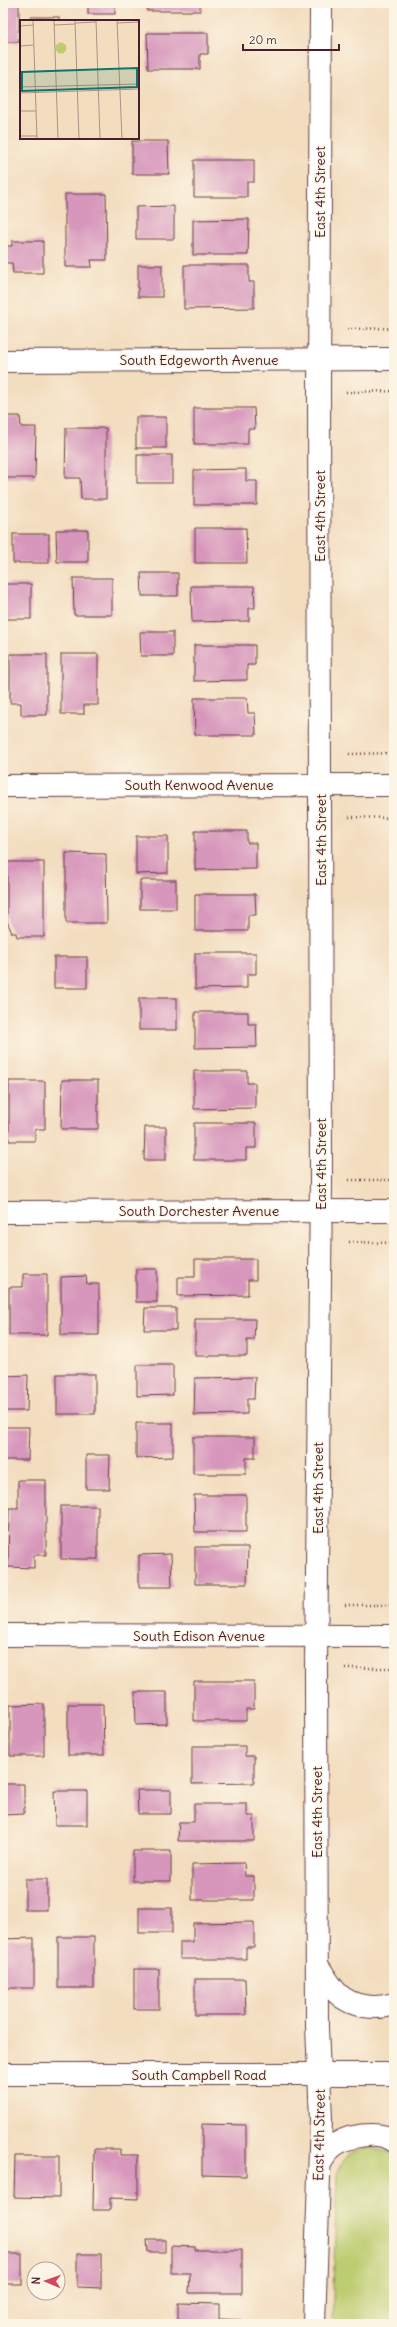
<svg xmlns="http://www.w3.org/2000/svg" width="397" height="2327" viewBox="0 0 397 2327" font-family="Delius,sans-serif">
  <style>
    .green { fill: #bccc6f; stroke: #83764d }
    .building { fill: #d796bb }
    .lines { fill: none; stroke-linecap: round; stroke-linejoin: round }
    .minor-casing { stroke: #633c41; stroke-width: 24 }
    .path { stroke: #633c41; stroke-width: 2.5; stroke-dasharray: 1 3; stroke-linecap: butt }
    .minor { stroke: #fff; stroke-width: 22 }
    .labels { text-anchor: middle; stroke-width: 3; stroke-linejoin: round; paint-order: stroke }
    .street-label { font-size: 14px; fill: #4a1f2b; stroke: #fcf5e5 }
    .inset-road { fill: none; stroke: #af9184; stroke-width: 1 }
    .view { fill: #0f766e; fill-opacity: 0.15; stroke: #0f766e; stroke-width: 2 }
    .inset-edge { fill: none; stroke: #4a1f2b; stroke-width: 2 }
  </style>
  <rect width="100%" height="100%" fill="#fcf5e5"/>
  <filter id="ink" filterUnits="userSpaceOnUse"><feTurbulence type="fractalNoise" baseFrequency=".025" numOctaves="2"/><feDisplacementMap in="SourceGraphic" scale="8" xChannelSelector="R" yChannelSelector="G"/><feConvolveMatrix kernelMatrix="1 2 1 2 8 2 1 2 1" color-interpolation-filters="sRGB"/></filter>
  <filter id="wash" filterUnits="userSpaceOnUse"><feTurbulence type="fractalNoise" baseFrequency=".012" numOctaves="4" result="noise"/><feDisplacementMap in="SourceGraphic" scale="16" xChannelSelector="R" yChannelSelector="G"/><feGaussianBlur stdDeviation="0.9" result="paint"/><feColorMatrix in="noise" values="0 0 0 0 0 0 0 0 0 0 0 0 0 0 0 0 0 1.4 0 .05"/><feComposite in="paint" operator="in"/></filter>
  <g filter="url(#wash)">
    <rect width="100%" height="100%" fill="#f3ddbf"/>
    <!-- green -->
    <path class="green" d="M369 2148 388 2151 394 2154V2324H332L337 2175C342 2157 351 2152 369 2148Z"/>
    <g id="blocks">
      <!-- building -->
      <g class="building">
        <rect x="3" y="3" width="16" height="39"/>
        <rect x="88" y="3" width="27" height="11"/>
        <rect x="147" y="3" width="53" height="8"/>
        <rect x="30" y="17" width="29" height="4"/>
        <polygon points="147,33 208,33 208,54 200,54 200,69 148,69"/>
        <polygon points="132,141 168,141 169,174 132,174"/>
        <polygon points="194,160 254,160 254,182 247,182 247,197 194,197"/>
        <polygon points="65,194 106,194 107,260 91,260 92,267 65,267"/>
        <polygon points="174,206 174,239 136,239 136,207"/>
        <polygon points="249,219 248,255 193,255 193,220"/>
        <polygon points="12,241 43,241 43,273 13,273 12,263 3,263 3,246 12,246"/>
        <rect x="138" y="265" width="24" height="32"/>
        <polygon points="184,265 249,265 249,282 254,282 254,308 184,309"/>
        <polygon points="194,408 254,408 255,429 248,429 248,444 194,444"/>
        <polygon points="3,416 20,416 21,427 36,427 35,478 3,478"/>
        <rect x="136" y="417" width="30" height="31"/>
        <polygon points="66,428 106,428 106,499 81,499 80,478 65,478"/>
        <rect x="137" y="455" width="35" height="28"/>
        <polygon points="246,469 246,481 257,481 257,505 194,505 194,470"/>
        <polygon points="195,528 246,528 247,563 195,563"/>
        <polygon points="56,530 88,530 88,562 57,562"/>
        <rect x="13" y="534" width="36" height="29"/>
        <polygon points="141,573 178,573 178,596 142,596"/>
        <polygon points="73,578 112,578 112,615 74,615"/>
        <rect x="3" y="584" width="28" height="35"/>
        <polygon points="191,586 254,586 255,608 249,608 249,621 192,622"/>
        <polygon points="140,632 173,632 173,656 141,656"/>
        <polygon points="194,645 255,645 255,665 247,665 247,680 194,681"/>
        <polygon points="10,654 47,654 47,715 21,715 21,703 10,703"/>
        <polygon points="61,654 98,654 98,705 84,705 84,714 61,714"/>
        <polygon points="194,698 247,698 248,713 255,713 256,735 195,735"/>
        <polygon points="195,831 247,831 247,843 256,843 256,869 195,870"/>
        <polygon points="136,836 168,836 168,873 136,874"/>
        <polygon points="66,853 106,854 107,923 66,923"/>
        <polygon points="7,862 44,862 44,937 17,937 16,933 12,933 7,921"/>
        <rect x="140" y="880" width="36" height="29"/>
        <polygon points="195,894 255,894 256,915 248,915 248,931 195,931"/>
        <polygon points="195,953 256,953 256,974 247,974 247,988 195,989"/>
        <rect x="54" y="957" width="33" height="31"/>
        <rect x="139" y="998" width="38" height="32"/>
        <polygon points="195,1012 248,1012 248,1024 256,1024 257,1047 195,1048"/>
        <polygon points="194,1071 247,1071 247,1083 255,1083 255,1108 194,1109"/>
        <polygon points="62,1080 98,1080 98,1129 61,1129"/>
        <polygon points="9,1081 45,1081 45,1129 35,1129 35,1141 9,1141"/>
        <polygon points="194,1123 256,1123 256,1148 246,1148 246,1160 194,1160"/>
        <polygon points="145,1127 166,1127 166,1160 144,1160"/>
        <polygon points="195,1259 256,1259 256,1280 248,1280 248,1295 178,1296 178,1277 195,1277"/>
        <rect x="136" y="1269" width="21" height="33"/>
        <polygon points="23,1274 47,1274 47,1335 9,1335 9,1287 23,1287"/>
        <polygon points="86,1276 87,1284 99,1284 99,1335 61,1335 61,1277"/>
        <polygon points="145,1308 176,1308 176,1330 144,1330"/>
        <polygon points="195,1319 255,1319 254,1340 247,1340 247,1356 195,1356"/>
        <polygon points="137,1365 173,1365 173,1395 137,1396"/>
        <rect x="57" y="1374" width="38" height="40"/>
        <polygon points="28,1375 27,1411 3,1411 3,1376"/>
        <polygon points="255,1377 254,1399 247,1399 247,1414 194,1415 195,1378"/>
        <polygon points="136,1423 173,1423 173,1457 136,1458"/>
        <polygon points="3,1427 29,1427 28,1460 3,1460"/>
        <polygon points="193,1437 255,1437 255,1458 246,1458 246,1474 193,1474"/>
        <polygon points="86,1455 110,1455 109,1489 86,1489"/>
        <polygon points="18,1480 46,1480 46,1555 34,1555 34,1568 8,1567 9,1508 18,1508"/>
        <polygon points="194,1495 246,1495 246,1532 195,1532"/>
        <rect x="61" y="1506" width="37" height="53"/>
        <polygon points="195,1547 248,1547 247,1584 195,1584"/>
        <polygon points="171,1554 172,1587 139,1587 139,1555"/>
        <polygon points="194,1681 254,1681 254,1709 246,1709 246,1721 194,1721"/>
        <polygon points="135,1692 167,1692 167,1724 136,1725"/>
        <polygon points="44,1704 44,1756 10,1756 10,1705"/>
        <polygon points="68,1704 103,1704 104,1755 68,1755"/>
        <polygon points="192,1746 245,1746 245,1756 254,1756 254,1783 192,1784"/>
        <polygon points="3,1784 24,1784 24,1814 3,1815"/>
        <polygon points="137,1790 171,1790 171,1814 138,1814"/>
        <polygon points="54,1791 87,1791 87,1825 55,1825"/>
        <polygon points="194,1804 247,1804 247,1816 254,1816 254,1841 178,1841 179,1822 194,1822"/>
        <rect x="133" y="1851" width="38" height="30"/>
        <polygon points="244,1863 245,1876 254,1876 254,1900 192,1900 192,1864"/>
        <rect x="25" y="1879" width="22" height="31"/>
        <rect x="139" y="1908" width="33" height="25"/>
        <polygon points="254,1922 254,1947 246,1947 246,1959 180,1959 180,1942 193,1942 193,1923"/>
        <rect x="58" y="1937" width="36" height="51"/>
        <polygon points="34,1938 34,1988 3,1988 3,1939"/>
        <rect x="134" y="1969" width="25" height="40"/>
        <polygon points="195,1979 245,1979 246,2015 195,2015"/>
        <polygon points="202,2124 246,2125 246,2176 202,2175"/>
        <polygon points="94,2149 120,2149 120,2155 138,2155 138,2199 110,2198 110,2210 93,2210"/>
        <polygon points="15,2156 59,2156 59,2198 14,2197"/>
        <polygon points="147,2240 165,2240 165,2252 148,2252"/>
        <polygon points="171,2246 195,2247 195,2250 242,2250 242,2293 189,2293 190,2273 171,2273"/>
        <rect x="3" y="2254" width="19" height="30"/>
        <polygon points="77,2254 101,2254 101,2288 77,2287"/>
        <polygon points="178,2303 219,2304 219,2319 243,2320 243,2324 190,2324 190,2320 178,2320"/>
      </g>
    </g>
  </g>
  <g filter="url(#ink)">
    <use href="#blocks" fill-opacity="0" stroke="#633c41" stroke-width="1"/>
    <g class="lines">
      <!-- minor casing -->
      <g class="minor-casing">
        <g id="minor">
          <polyline points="3,361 394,359"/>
          <polyline points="3,786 394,785"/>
          <polyline points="3,1212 394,1211"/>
          <polyline points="3,1635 394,1636"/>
          <path d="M318 1966C324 1975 330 1986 338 1994 352 2007 376 2010 394 2004"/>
          <polyline points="3,2074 394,2074"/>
          <path d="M320 2163C324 2158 327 2152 331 2148 345 2135 379 2130 394 2141"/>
          <polyline points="314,2324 321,2119 317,2027 316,1669 321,1180 319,392 321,3"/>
        </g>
      </g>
      <!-- path -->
      <g class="path">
        <polyline points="347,329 394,328"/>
        <polyline points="346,392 394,391"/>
        <polyline points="349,754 394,753"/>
        <polyline points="349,817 394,818"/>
        <polyline points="349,1180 394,1180"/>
        <polyline points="349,1242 394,1243"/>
        <polyline points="345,1605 394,1605"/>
        <polyline points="345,1668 394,1668"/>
      </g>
      <!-- minor -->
      <use href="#minor" class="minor"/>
    </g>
  </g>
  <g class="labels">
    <!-- street labels -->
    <g class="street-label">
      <text transform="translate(320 192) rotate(-90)" y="5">East 4th Street</text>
      <text x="199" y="365">South Edgeworth Avenue</text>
      <text transform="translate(320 516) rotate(-90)" y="5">East 4th Street</text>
      <text x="199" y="790">South Kenwood Avenue</text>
      <text transform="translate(321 840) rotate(-90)" y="5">East 4th Street</text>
      <text transform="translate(321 1164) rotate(-90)" y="5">East 4th Street</text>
      <text x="199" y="1216">South Dorchester Avenue</text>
      <text transform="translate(318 1488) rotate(-90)" y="5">East 4th Street</text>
      <text x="199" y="1641">South Edison Avenue</text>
      <text transform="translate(317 1812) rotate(-90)" y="5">East 4th Street</text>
      <text x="199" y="2080">South Campbell Road</text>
      <text transform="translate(319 2135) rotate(-89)" y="5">East 4th Street</text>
    </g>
  </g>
  <!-- overview -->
  <g transform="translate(20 20)">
    <rect width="119" height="119" fill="#f3ddbf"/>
    <path d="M35.5 28a5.5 5.5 0 1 1 11 0a5.5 5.5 0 1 1-11 0Z" fill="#bccc6f"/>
    <path class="inset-road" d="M13 0 17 119M34 0 38 119M55 0 59 119M76 0 80 119M97 0 102 119M55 3 76 2M97 3 119 2M34 5 55 4M0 6 13 5M0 26 13 25M0 67 119 64M0 73 119 69M0 91H16M0 116H17"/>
    <path class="view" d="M117 48V67L2 71V52Z"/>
    <rect width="119" height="119" class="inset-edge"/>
  </g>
  <!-- margin -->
  <rect width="397" height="2327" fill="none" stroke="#fcf5e5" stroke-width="16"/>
  <!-- north arrow -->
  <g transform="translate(46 2281) rotate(272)"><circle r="19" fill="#fcf5e5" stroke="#b59f9b"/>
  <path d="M0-3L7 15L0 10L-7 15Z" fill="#d1495b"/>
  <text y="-6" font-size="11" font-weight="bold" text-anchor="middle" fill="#4a1f2b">N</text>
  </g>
  <!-- scale -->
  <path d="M243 44v6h96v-6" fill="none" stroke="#4a1f2b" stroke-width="2"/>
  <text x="249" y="44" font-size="12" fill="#4a1f2b" stroke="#fcf5e5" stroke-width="3" paint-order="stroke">20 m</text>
</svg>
